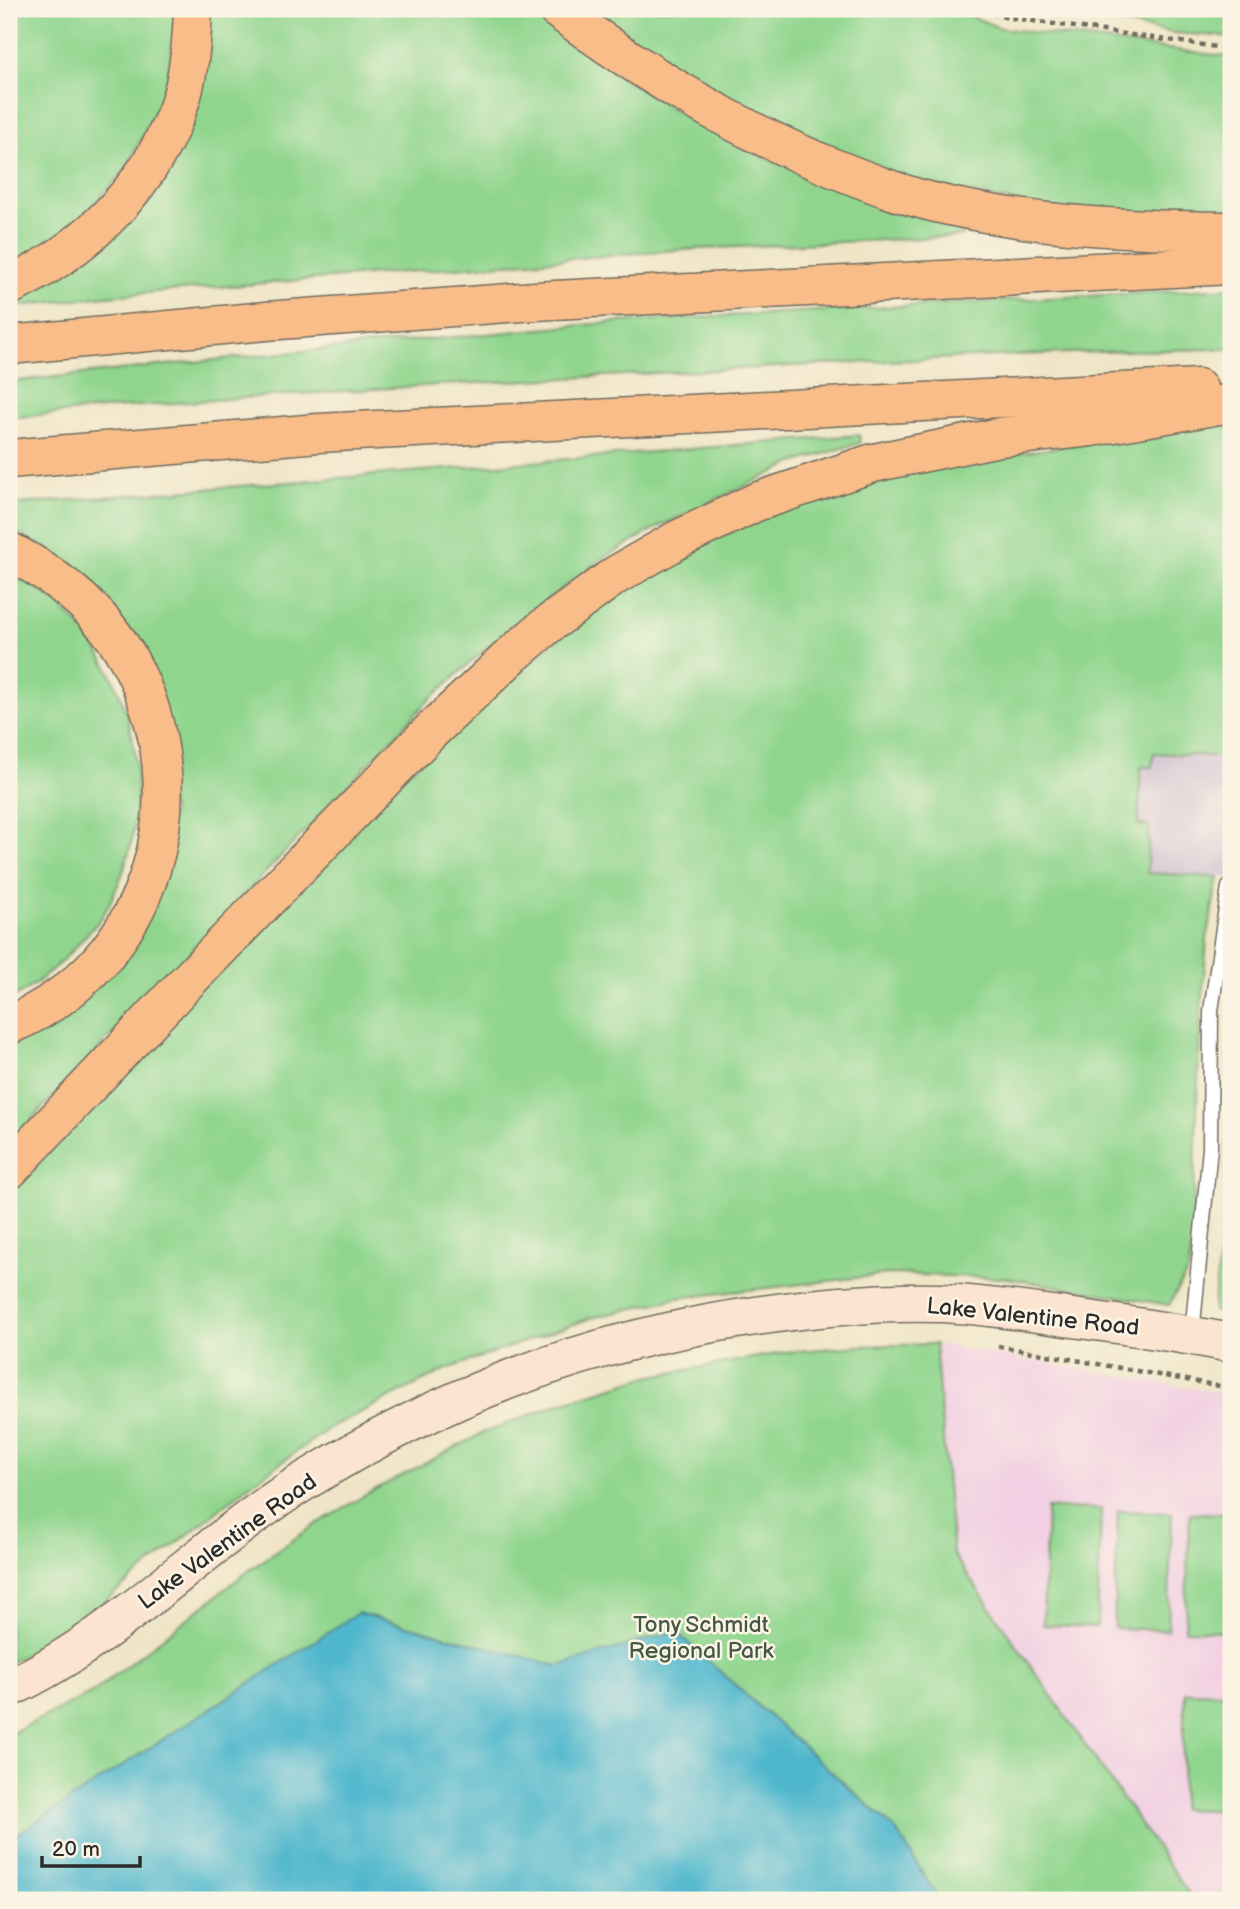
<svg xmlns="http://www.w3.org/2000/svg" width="1240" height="1909" viewBox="0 0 1240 1909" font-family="'Balsamiq Sans',sans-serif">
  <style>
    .built { fill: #f2cfe2 }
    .industrial { fill: #cfbdd0 }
    .green { fill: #90d58e; stroke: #5e805c; stroke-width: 2 }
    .water { fill: #4fb7cd; stroke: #3d717c; stroke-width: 2 }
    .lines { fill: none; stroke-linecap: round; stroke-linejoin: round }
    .lane-casing { stroke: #706c61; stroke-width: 17 }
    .secondary-casing { stroke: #706c61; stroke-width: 41 }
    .highway-casing { stroke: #706c61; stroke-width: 41 }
    .path { stroke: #706c61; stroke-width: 4.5; stroke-dasharray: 5 5; stroke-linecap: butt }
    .lane { stroke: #fff; stroke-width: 14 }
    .secondary { stroke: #fce5d0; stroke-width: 38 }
    .highway { stroke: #f8bd89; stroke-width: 38 }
    .labels { text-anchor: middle; stroke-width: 5; stroke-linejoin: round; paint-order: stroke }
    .street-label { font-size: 23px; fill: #2b2b2b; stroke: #fcf5e5 }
    .park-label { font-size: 23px; fill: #445644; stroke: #fcf5e5 }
  </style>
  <rect width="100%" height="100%" fill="#fcf5e5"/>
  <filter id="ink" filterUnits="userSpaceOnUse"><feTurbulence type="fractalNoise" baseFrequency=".0143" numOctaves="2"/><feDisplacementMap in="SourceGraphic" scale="14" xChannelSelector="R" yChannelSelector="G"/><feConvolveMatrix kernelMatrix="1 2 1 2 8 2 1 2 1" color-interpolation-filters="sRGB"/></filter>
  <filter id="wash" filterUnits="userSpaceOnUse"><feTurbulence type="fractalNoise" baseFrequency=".00686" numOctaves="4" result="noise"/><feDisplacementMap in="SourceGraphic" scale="28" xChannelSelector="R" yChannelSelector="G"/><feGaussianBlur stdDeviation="1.57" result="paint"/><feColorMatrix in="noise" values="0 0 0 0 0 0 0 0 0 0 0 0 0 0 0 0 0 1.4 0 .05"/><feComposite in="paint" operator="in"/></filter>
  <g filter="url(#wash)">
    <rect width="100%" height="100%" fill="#efe5c6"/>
    <!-- built -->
    <polygon class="built" points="935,1344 1231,1395 1231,1900 1193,1900 953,1554"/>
    <!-- industrial -->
    <polygon class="industrial" points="1154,753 1231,757 1231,877 1147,873 1149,826 1138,825 1141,767"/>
    <!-- green -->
    <g class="green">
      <polygon points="9,9 177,9 168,77 156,109 124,172 78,221 9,268"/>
      <polygon points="209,9 529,9 621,76 691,121 767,159 962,225 963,236 677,250 106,296 20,306 19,298 99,245"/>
      <polygon points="580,9 953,9 1000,28 1231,57 1231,219 1057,210 896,178 695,87"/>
      <polygon points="1042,9 1231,9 1231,37 1174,33"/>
      <path d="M1231 288V349C1053 351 875 362 696 371 467 383 237 395 9 418V382L232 358 615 322Z"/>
      <polygon points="1231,422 1231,757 1154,753 1152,767 1141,767 1138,825 1149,826 1147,873 1218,877 1207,939 1200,1024 1192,1248 1188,1271 1169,1305 1007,1278 890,1274 678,1298 591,1318 447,1369 331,1427 251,1484 70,1629 9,1663 9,1186 353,823 624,578 855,477"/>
      <polygon points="859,435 860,443 793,463 658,527 597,562 509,628 429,700 9,1143 9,1040 46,1020 173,813 94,587 49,550 9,528 9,505"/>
      <path d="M9 570C34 584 69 610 86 634 147 715 154 826 103 915 97 925 86 934 79 943 60 964 35 988 9 999Z"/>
      <polygon points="1231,967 1231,1314 1213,1311 1225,1201"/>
      <polygon points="935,1344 953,1554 1193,1900 9,1900 9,1734 92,1693 251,1569 313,1526 372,1491 483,1433 561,1403 642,1378 786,1352 860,1346"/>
      <polygon points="1047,1508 1101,1509 1097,1627 1043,1625"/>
      <polygon points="1118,1511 1172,1513 1168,1630 1114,1628"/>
      <polygon points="1190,1513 1231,1514 1231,1631 1185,1630"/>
      <polygon points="1185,1692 1231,1693 1231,1811 1181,1809"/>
    </g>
    <!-- water -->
    <polygon class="water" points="358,1613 558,1666 675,1631 896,1830 939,1900 9,1900 9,1839"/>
  </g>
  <g filter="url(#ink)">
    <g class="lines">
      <!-- lane casing -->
      <g class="lane-casing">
        <polyline id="lane" points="1192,1334 1210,1148 1211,1011 1229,887"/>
      </g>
      <!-- secondary casing -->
      <g class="secondary-casing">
        <path id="secondary" d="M9 1688C119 1637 201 1545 303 1482 443 1395 586 1342 749 1317 813 1307 876 1301 941 1303 986 1305 1030 1312 1073 1318 1126 1325 1179 1333 1231 1343"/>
      </g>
      <!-- highway casing -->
      <g class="highway-casing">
        <g id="highway">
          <path d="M557 9C645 74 734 128 836 169 869 182 902 195 936 203 1034 226 1132 230 1231 231"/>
          <path d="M9 286C88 249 154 183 181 99 190 70 192 38 193 9"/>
          <polyline points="9,345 266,321 535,301 1231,265"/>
          <polyline points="9,459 318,433 1198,388"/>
          <path d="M9 551C57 576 103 612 129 660 202 794 154 965 9 1025"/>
          <polyline points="9,1170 178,991 430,732 512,655 546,626 616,575 677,540 756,502 873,463 1000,437 1091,427 1231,403"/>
        </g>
      </g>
      <!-- path -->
      <g class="path">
        <polyline points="983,9 1004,17 1231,49"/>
        <polyline points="998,1346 1231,1388"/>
      </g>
      <!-- lane -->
      <use href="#lane" class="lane"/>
      <!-- secondary -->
      <use href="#secondary" class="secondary"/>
      <!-- highway -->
      <use href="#highway" class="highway"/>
    </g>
  </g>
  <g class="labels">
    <!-- street labels -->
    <g class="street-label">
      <text transform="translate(1033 1316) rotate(6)" y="8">Lake Valentine Road</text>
      <text transform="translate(227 1541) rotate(-36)" y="8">Lake Valentine Road</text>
    </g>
    <!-- park labels -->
    <g class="park-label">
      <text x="701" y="1632">Tony Schmidt<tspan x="701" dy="26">Regional Park</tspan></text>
    </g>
  </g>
  <!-- margin -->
  <rect width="1240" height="1909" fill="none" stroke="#fcf5e5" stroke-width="35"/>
  <!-- scale -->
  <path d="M42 1856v10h98v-10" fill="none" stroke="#2b2b2b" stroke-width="3.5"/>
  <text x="52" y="1856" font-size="21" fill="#2b2b2b" stroke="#fcf5e5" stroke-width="5" paint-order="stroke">20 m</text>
</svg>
